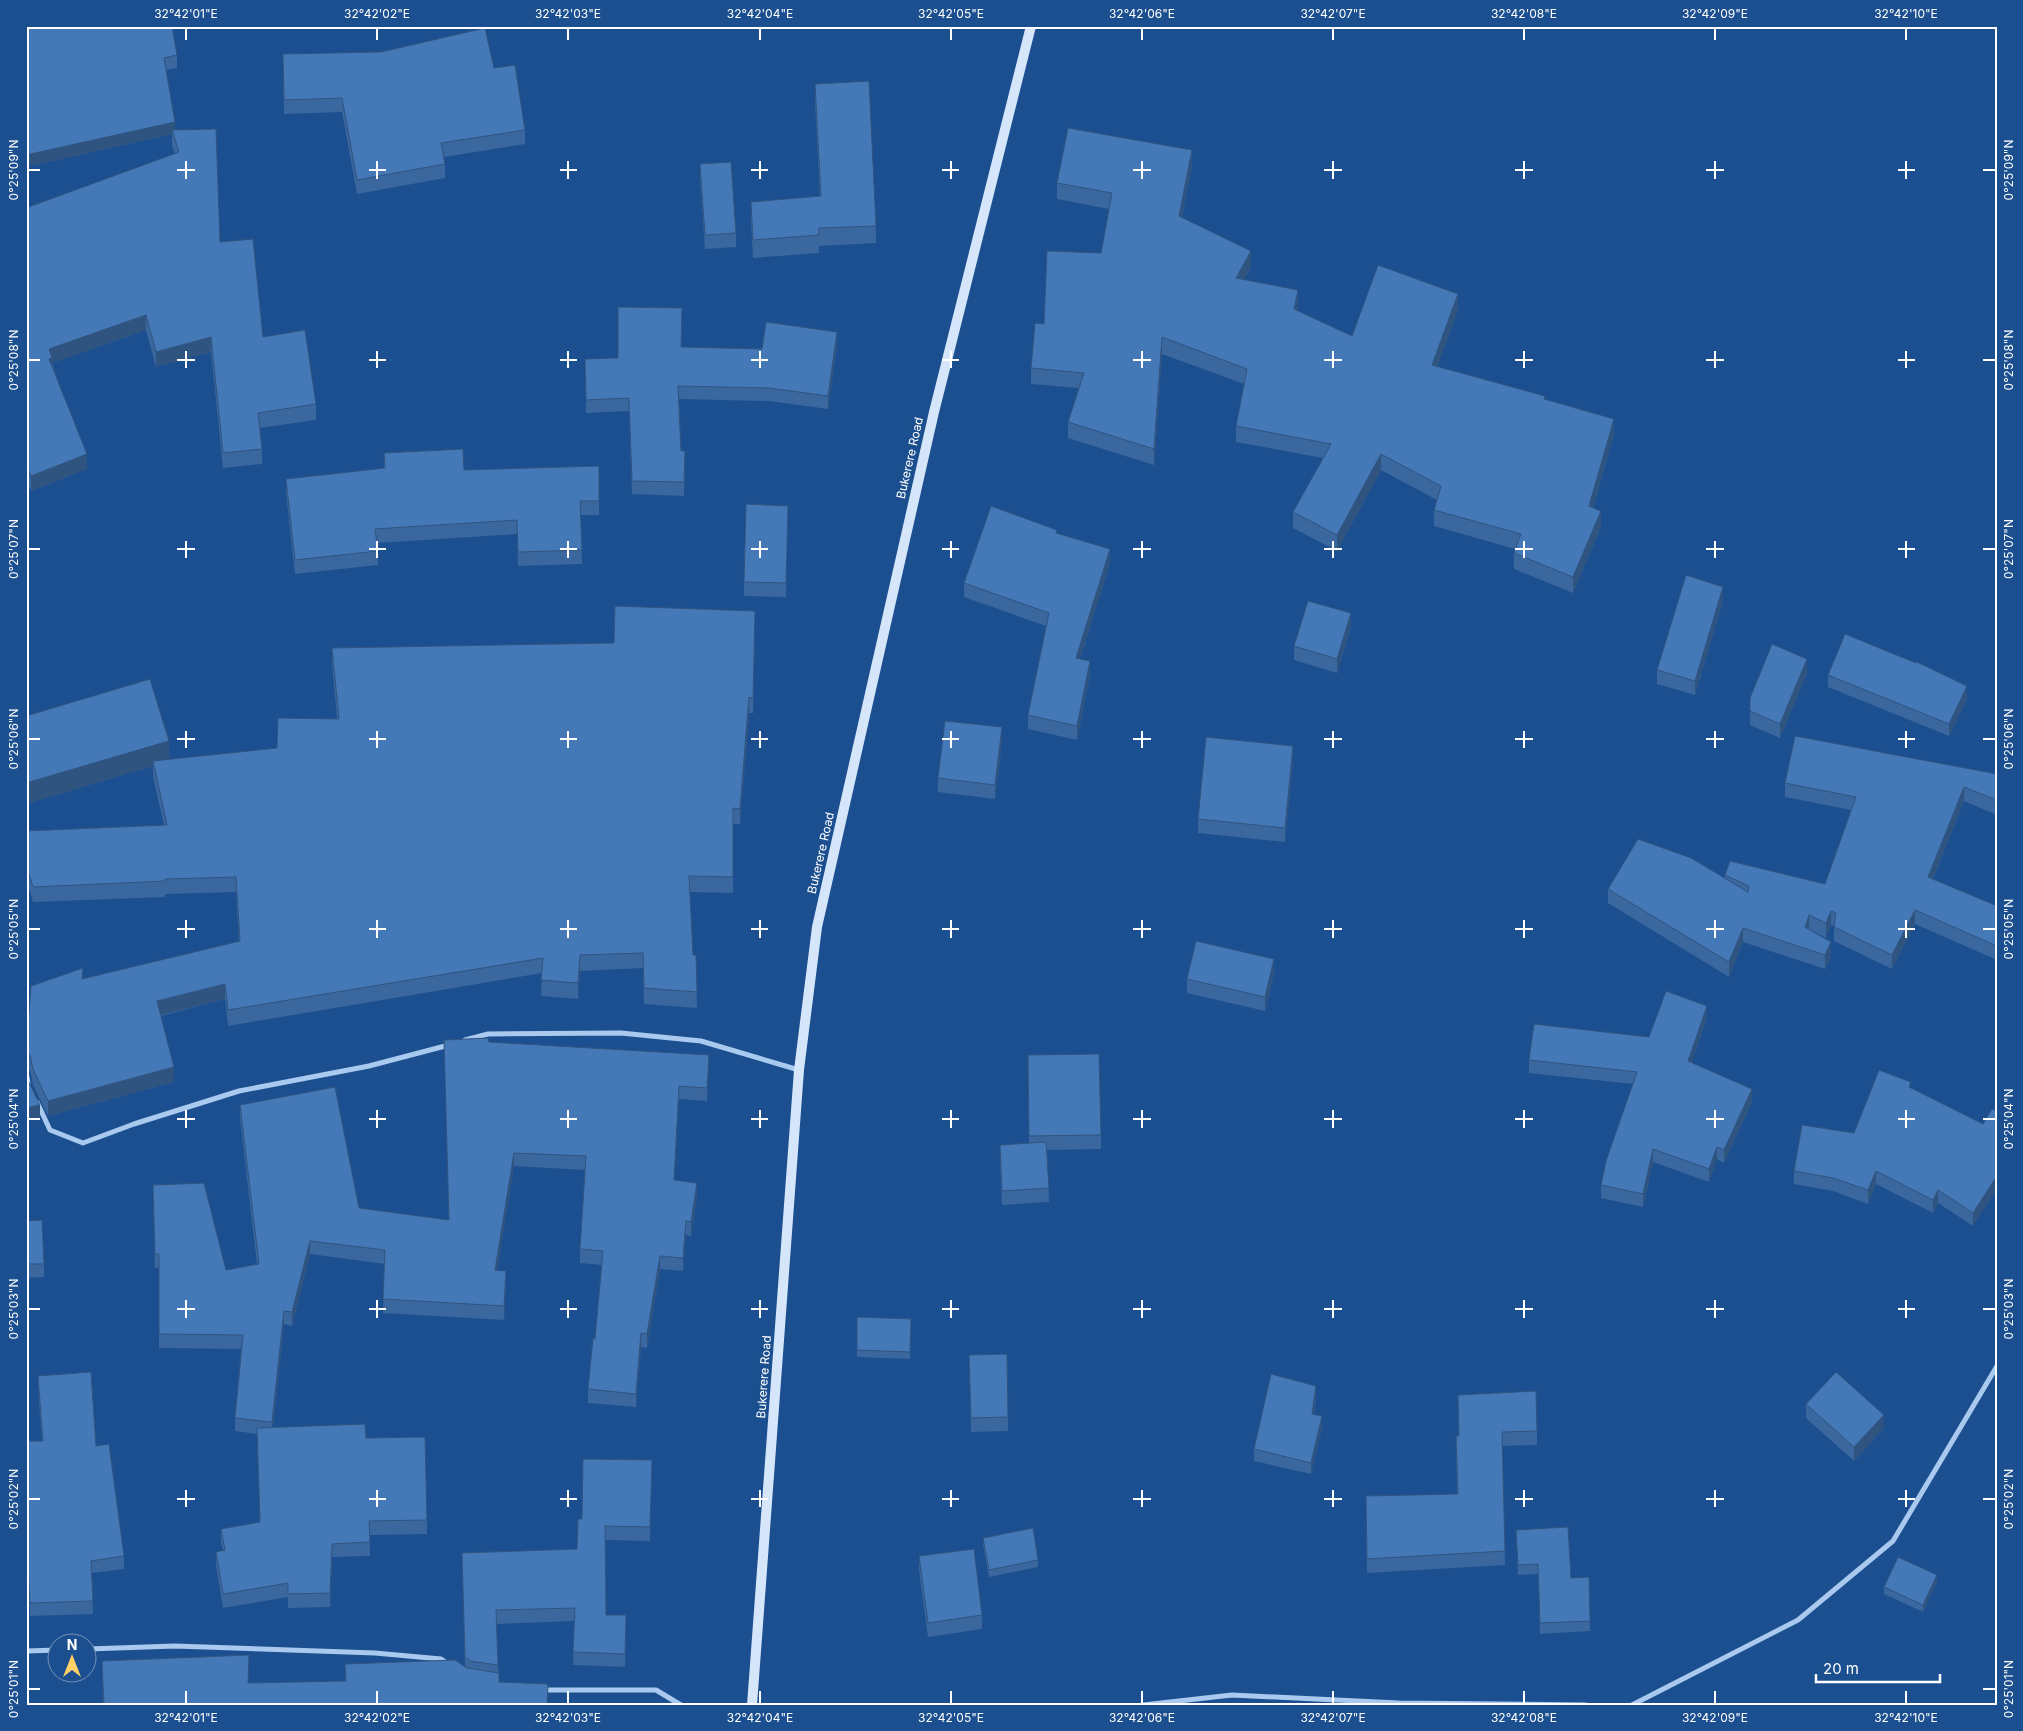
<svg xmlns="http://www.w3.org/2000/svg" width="2023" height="1731" viewBox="0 0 2023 1731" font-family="Inter,sans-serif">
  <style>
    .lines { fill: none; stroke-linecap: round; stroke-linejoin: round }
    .street { stroke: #a9c9ee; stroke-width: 5 }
    .secondary { stroke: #d6e6fa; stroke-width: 10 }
    .wall { fill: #3a679d }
    .shaded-wall { fill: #305480 }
    .building { fill: #4478b7; stroke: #305480 }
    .ticks { fill: none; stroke: #fff; stroke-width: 2 }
    .labels { text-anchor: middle; stroke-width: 5; stroke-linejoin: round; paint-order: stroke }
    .street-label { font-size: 12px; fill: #fff; stroke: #1b4f8f }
    .neatline { fill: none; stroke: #fff; stroke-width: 2 }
    .ticks-label { font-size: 12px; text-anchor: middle; fill: #fff }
  </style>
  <rect width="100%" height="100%" fill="#1b4f8f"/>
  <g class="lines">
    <!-- street -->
    <g class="street">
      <polyline points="465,1040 488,1034 621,1033 701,1041 799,1070"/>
      <polyline points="26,1072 28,1083"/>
      <polyline points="37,1102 50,1130 83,1143 134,1124 239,1091 369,1066 449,1045"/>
      <polyline points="88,1649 175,1646 375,1653 441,1659 448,1664"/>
      <polyline points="26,1651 58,1650"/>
      <polyline points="543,1690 656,1690 681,1705"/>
      <polyline points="1143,1705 1232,1695 1399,1703 1586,1705"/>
      <polyline points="1632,1705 1798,1620 1893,1541 1997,1366"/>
    </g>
    <!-- secondary -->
    <polyline class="secondary" points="752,1705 799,1070 817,927 934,412 1031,26"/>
  </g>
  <!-- wall -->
  <g class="wall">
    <polygon points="26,26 177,55 177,68 166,70 175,130 220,242 263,337 316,404 316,420 260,428 262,449 262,464 223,468 211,352 156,367 146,330 52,363 87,469 31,491 26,480 26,208 175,154 172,146 172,134 26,167"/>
    <polygon points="283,54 494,68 525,130 525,144 444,157 445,164 445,178 357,194 342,112 284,114"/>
    <polygon points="815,84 876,226 876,243 819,246 819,253 753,258 751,220 751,202 820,197 815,102"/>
    <polygon points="700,164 736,233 736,247 705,249 700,178"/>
    <polygon points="1192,166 1182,217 1251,267 1244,280 1298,306 1297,311 1352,336 1458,310 1437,367 1545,399 1614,435 1593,508 1601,527 1573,593 1514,569 1514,553 1515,549 1434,526 1434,510 1437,500 1381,470 1337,551 1293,528 1293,512 1323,458 1236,442 1236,426 1244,384 1162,354 1154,465 1068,438 1068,422 1079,388 1031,384 1031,368 1044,324 1101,253 1109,209 1057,199 1057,183"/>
    <polygon points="837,345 828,409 769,401 679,399 681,451 685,464 684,496 632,494 629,411 586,413 585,359 618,358 681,347 762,349"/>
    <polygon points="384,453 464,470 599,466 599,515 581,515 582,564 518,566 517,534 377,543 378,565 295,574 286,493 286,479 384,468"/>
    <polygon points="788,506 786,597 744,596 744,582"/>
    <polygon points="1057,533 1110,563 1080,659 1090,675 1077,740 1028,729 1028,715 1046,626 964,597 964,583"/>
    <polygon points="1723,601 1695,695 1657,684 1657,670"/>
    <polygon points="755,626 753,713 749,713 740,824 733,824 733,893 690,892 693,955 696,955 697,1008 644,1004 643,968 580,971 578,999 541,996 542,973 228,1026 225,999 161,1016 174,1082 48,1116 33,1085 30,1071 26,1068 26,1047 83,979 239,942 236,892 165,894 165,897 33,902 26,879 26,831 164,825 153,777 153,766 26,804 26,716 169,760 277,748 337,719 332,663 332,648 614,643"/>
    <polygon points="1351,627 1337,673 1294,660 1294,646"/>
    <polygon points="1807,673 1780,738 1750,725 1750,698"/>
    <polygon points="1828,675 1967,699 1949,736 1828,687"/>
    <polygon points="1002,741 995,799 938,792 938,778"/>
    <polygon points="1293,760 1285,842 1198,833 1198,819"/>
    <polygon points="1997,774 1997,815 1964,801 1933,879 1997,906 1997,960 1915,924 1892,969 1834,941 1834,926 1831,925 1826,938 1811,930 1831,957 1825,969 1743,942 1729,977 1608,903 1608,889 1725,878 1725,875 1825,884 1851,810 1785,797 1785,783"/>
    <polygon points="1274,973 1265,1011 1187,993 1187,979"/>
    <polygon points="1707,1018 1691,1062 1752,1102 1724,1163 1717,1159 1709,1182 1653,1162 1643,1207 1601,1198 1601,1185 1633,1084 1529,1073 1529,1060 1649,1037"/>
    <polygon points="489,1042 709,1068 707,1101 679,1099 674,1180 697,1197 691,1236 686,1235 683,1271 660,1269 647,1348 641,1347 636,1407 588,1403 588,1389 595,1339 602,1265 580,1263 580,1249 585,1170 514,1166 497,1270 506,1284 504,1320 383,1313 385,1264 310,1254 292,1326 284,1324 273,1427 366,1438 427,1520 427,1534 370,1535 370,1556 332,1557 330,1607 288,1608 288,1597 223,1608 216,1566 216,1552 223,1550 221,1543 221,1529 260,1523 257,1434 235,1431 235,1418 241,1349 159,1348 159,1268 155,1268 153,1185 226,1270 257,1264 240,1118 240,1105 359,1208 449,1220"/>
    <polygon points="1028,1055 1101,1135 1101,1149 1047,1150 1049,1202 1002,1205 1000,1159 1000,1145 1029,1143"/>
    <polygon points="1911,1088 1983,1124 1973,1226 1938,1203 1933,1213 1876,1184 1868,1204 1833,1191 1794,1184 1794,1171 1854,1133"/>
    <polygon points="26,1221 44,1264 44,1277 26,1278"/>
    <polygon points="857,1317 911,1319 910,1359 857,1357"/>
    <polygon points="969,1355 1008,1417 1008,1431 971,1432"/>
    <polygon points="38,1376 96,1446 124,1556 124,1569 92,1573 93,1614 30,1616 26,1539 26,1441 42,1441 38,1388"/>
    <polygon points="1458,1395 1537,1431 1537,1445 1502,1446 1505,1565 1367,1573 1366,1510 1457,1494 1456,1436 1459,1436"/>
    <polygon points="1316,1398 1314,1414 1322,1428 1311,1474 1254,1461 1254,1449"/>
    <polygon points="1806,1404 1884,1428 1854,1461 1806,1418"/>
    <polygon points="652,1460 650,1541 605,1540 606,1615 626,1629 625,1667 573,1665 574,1621 496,1624 499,1682 548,1705 103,1705 102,1661 249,1683 345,1681 345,1664 465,1667 462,1553 577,1549 582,1519"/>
    <polygon points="1516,1530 1571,1578 1590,1621 1590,1631 1540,1634 1538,1574 1518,1575"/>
    <polygon points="983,1538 1038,1560 1038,1567 989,1577 983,1545"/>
    <polygon points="919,1556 982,1615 982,1629 928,1637 919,1570"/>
    <polygon points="1937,1582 1923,1612 1884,1594 1884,1587"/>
  </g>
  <!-- shaded-wall -->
  <g class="shaded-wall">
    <polygon points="175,122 175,134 172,130 172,134 26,167 26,155"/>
    <polygon points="1192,150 1192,166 1179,232 1179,216"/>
    <polygon points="1251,251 1251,267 1236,294 1236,278"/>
    <polygon points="1298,290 1298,306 1294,325 1294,309"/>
    <polygon points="1458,294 1458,310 1432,381 1432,365"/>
    <polygon points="146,315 146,330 52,363 52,373 49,374 49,349"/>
    <polygon points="837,332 837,345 828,409 828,396"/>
    <polygon points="211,337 211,352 156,367 156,352"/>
    <polygon points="1162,337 1162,354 1154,465 1154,449"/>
    <polygon points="1614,419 1614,435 1589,522 1589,506"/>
    <polygon points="685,451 685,464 684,496 684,482"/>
    <polygon points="87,454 87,469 31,491 31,476"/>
    <polygon points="1381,454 1381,470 1337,551 1337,535"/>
    <polygon points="1601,511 1601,527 1573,593 1573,577"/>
    <polygon points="1110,549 1110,563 1076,672 1076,658"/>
    <polygon points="1723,587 1723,601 1695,695 1695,681"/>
    <polygon points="755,611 755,626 753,713 753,698"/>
    <polygon points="1351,613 1351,627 1337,673 1337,659"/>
    <polygon points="1807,659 1807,673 1780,738 1780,724"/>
    <polygon points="1090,661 1090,675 1077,740 1077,726"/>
    <polygon points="1967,686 1967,699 1949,736 1949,724"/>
    <polygon points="749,697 749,713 740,824 740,809"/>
    <polygon points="1002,727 1002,741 995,799 995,785"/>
    <polygon points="169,741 169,761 153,761 153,766 26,804 26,783"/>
    <polygon points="1293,746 1293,760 1285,842 1285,828"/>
    <polygon points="1964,787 1964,801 1928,891 1928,877"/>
    <polygon points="1915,910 1915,924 1892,969 1892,955"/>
    <polygon points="1831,911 1831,925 1826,938 1826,923"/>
    <polygon points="1809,915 1809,929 1805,927"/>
    <polygon points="1743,928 1743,942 1729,977 1729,962"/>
    <polygon points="1831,942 1831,957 1825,969 1825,955"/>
    <polygon points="580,955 580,971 578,999 578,983"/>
    <polygon points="1274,959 1274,973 1265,1011 1265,997"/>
    <polygon points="225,984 225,999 157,1016 157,1001"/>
    <polygon points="1707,1006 1707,1018 1688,1073 1688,1061"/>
    <polygon points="709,1055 709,1068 707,1101 707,1088"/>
    <polygon points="174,1067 174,1082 48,1116 48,1101"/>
    <polygon points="679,1086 679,1099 674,1194 674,1180"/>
    <polygon points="1752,1089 1752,1102 1724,1163 1724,1150"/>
    <polygon points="40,1105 40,1118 26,1122 26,1108"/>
    <polygon points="1717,1147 1717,1159 1709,1182 1709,1169"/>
    <polygon points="1653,1149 1653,1162 1643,1207 1643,1194"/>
    <polygon points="514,1153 514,1166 495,1284 495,1270"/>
    <polygon points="1876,1171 1876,1184 1868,1204 1868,1190"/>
    <polygon points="1997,1176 1997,1189 1973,1226 1973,1213"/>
    <polygon points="697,1183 697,1197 691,1236 691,1222"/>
    <polygon points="1938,1190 1938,1203 1933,1213 1933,1200"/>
    <polygon points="686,1221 686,1235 683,1271 683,1258"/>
    <polygon points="310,1241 310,1254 292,1326 292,1312"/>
    <polygon points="660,1256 660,1269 647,1348 647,1334"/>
    <polygon points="506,1271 506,1284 504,1320 504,1306"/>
    <polygon points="284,1311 284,1324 272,1435 272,1422"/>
    <polygon points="641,1333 641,1347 636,1407 636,1394"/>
    <polygon points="1316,1386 1316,1398 1312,1425 1312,1414"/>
    <polygon points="1884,1415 1884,1428 1854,1461 1854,1447"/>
    <polygon points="1322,1416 1322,1428 1311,1474 1311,1463"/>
    <polygon points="332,1544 332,1557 330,1607 330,1593"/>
    <polygon points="1937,1575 1937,1582 1923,1612 1923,1605"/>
  </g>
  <!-- building -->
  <g class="building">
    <polygon points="26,26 172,26 177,55 164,58 175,122 26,155"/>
    <polygon points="485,28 494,68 515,65 525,130 441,143 445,164 357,180 342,98 284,100 283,54 381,52"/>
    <polygon points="869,81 876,226 819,228 819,235 753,240 751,202 821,196 815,84"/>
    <polygon points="1068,128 1192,150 1179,216 1251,251 1236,278 1298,290 1294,309 1352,336 1378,265 1458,294 1432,365 1545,396 1544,399 1614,419 1589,506 1601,511 1573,577 1514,553 1521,534 1434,510 1441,486 1381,454 1337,535 1293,512 1331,444 1236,426 1247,369 1162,337 1154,449 1068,422 1084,373 1031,368 1035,323 1044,324 1047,251 1101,253 1112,193 1057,183"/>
    <polygon points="216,129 220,242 253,239 263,337 305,330 316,404 258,413 262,449 223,453 211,337 156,352 146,315 49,349 52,358 49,359 87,454 31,476 26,464 26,208 179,152 172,130"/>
    <polygon points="731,162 736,233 705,235 700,164"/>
    <polygon points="618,307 682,308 681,347 762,349 766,322 837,332 828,396 769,388 678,386 681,451 685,451 684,482 632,481 629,398 586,400 585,359 618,358"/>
    <polygon points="463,449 464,470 599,466 599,501 580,501 582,550 518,552 517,520 375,529 378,551 295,560 286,479 385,468 384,453"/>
    <polygon points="746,504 788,506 786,583 744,582"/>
    <polygon points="991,506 1057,530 1056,533 1110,549 1076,658 1090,661 1077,726 1028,715 1049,613 964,583"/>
    <polygon points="1686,575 1723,587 1695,681 1657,670"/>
    <polygon points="1308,601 1351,613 1337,659 1294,646"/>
    <polygon points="615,606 755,611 753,698 749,697 740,809 733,808 733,877 689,876 693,955 696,955 697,992 644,988 643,953 580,955 578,983 541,980 543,958 228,1010 225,984 157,1001 174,1067 48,1101 33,1069 30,1055 26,1053 31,986 83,968 82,979 240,941 236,877 165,879 165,881 33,887 26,864 26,831 167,825 153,761 277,748 278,718 339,719 332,648 614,643"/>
    <polygon points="1845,634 1916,663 1917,662 1967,686 1949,724 1828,675"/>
    <polygon points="1772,644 1807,659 1780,724 1750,711 1750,698"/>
    <polygon points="150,679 169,741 26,783 26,716"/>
    <polygon points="945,721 1002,727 995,785 938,778"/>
    <polygon points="1795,736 1997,774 1997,800 1964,787 1928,877 1997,906 1997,946 1915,910 1892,955 1834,927 1836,913 1831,911 1826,923 1809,915 1805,927 1831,942 1825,955 1743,928 1729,962 1608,889 1638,839 1691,858 1748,892 1749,886 1725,875 1730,861 1825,884 1856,797 1785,783"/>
    <polygon points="1206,737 1293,746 1285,828 1198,819"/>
    <polygon points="1196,941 1274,959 1265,997 1187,979"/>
    <polygon points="1666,991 1707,1006 1688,1061 1752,1089 1724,1150 1717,1147 1709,1169 1653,1149 1643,1194 1601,1185 1606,1161 1637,1072 1529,1060 1534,1024 1649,1037"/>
    <polygon points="488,1038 489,1042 709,1055 707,1088 679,1086 674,1180 697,1183 691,1222 686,1221 683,1258 660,1256 647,1334 641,1333 636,1394 588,1389 593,1338 595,1339 603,1251 580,1249 586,1156 514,1153 495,1270 506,1271 504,1306 383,1299 385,1250 310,1241 292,1312 284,1311 272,1422 235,1418 243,1335 159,1334 159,1254 155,1254 153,1185 204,1183 226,1270 259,1264 240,1105 335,1087 359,1208 449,1220 444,1040"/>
    <polygon points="1099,1054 1101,1135 1029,1136 1028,1055"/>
    <polygon points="1879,1070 1911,1082 1909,1087 1983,1124 1992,1109 1997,1111 1997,1176 1973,1213 1938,1190 1933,1200 1876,1171 1868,1190 1833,1178 1794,1171 1802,1125 1854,1133"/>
    <polygon points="26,1076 40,1105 26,1108"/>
    <polygon points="1046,1142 1049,1188 1002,1191 1000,1145"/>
    <polygon points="42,1220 44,1264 26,1264 26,1221"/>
    <polygon points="857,1317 911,1319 910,1352 857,1350"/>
    <polygon points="1007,1354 1008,1417 971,1418 969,1355"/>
    <polygon points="91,1372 96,1446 109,1444 124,1556 91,1561 93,1601 30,1603 26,1527 26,1441 43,1441 38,1376"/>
    <polygon points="1836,1372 1884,1415 1854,1447 1806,1404"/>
    <polygon points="1271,1374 1316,1386 1312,1414 1322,1416 1311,1463 1254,1449"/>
    <polygon points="1536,1391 1537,1431 1502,1432 1505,1551 1367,1559 1366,1496 1458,1494 1456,1436 1459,1436 1458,1395"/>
    <polygon points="365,1424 366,1438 425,1437 427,1520 369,1521 370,1542 332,1544 330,1593 288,1594 288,1583 223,1594 216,1552 225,1550 221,1529 260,1522 257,1428"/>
    <polygon points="583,1459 652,1460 650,1527 605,1526 606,1615 626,1615 625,1654 573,1652 575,1608 496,1610 498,1665 470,1661 465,1657 462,1553 577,1549 578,1519 582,1519"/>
    <polygon points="1568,1527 1571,1578 1589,1577 1590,1621 1540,1623 1538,1564 1518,1565 1516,1530"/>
    <polygon points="1033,1528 1038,1560 989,1570 983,1538"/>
    <polygon points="974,1549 982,1615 928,1623 919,1556"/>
    <polygon points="1898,1557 1937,1575 1923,1605 1884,1587"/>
    <polygon points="249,1655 248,1683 346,1681 345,1664 455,1660 467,1668 499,1673 499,1682 548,1684 547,1705 104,1705 102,1661"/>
  </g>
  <!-- ticks -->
  <path class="ticks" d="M186 28V40M377 28V40M568 28V40M760 28V40M951 28V40M1142 28V40M1333 28V40M1524 28V40M1715 28V40M1906 28V40M186 161V179M377 161V179M568 161V179M760 161V179M951 161V179M1142 161V179M1333 161V179M1524 161V179M1715 161V179M1906 161V179M28 170H40M177 170H195M369 170H386M560 170H577M751 170H768M942 170H959M1133 170H1151M1324 170H1342M1515 170H1533M1706 170H1724M1898 170H1915M1983 170H1996M186 351V368M377 351V368M568 351V368M760 351V368M951 351V368M1142 351V368M1333 351V368M1524 351V368M1715 351V368M1906 351V368M28 360H40M177 360H195M369 360H386M560 360H577M751 360H768M942 360H959M1133 360H1151M1324 360H1342M1515 360H1533M1706 360H1724M1898 360H1915M1983 360H1996M186 541V558M377 541V558M568 541V558M760 541V558M951 541V558M1142 541V558M1333 541V558M1524 541V558M1715 541V558M1906 541V558M28 549H40M177 549H195M369 549H386M560 549H577M751 549H768M942 549H959M1133 549H1151M1324 549H1342M1515 549H1533M1706 549H1724M1898 549H1915M1983 549H1996M186 731V748M377 731V748M568 731V748M760 731V748M951 731V748M1142 731V748M1333 731V748M1524 731V748M1715 731V748M1906 731V748M28 739H40M177 739H195M369 739H386M560 739H577M751 739H768M942 739H959M1133 739H1151M1324 739H1342M1515 739H1533M1706 739H1724M1898 739H1915M1983 739H1996M186 920V938M377 920V938M568 920V938M760 920V938M951 920V938M1142 920V938M1333 920V938M1524 920V938M1715 920V938M1906 920V938M28 929H40M177 929H195M369 929H386M560 929H577M751 929H768M942 929H959M1133 929H1151M1324 929H1342M1515 929H1533M1706 929H1724M1898 929H1915M1983 929H1996M186 1110V1128M377 1110V1128M568 1110V1128M760 1110V1128M951 1110V1128M1142 1110V1128M1333 1110V1128M1524 1110V1128M1715 1110V1128M1906 1110V1128M28 1119H40M177 1119H195M369 1119H386M560 1119H577M751 1119H768M942 1119H959M1133 1119H1151M1324 1119H1342M1515 1119H1533M1706 1119H1724M1898 1119H1915M1983 1119H1996M186 1300V1318M377 1300V1318M568 1300V1318M760 1300V1318M951 1300V1318M1142 1300V1318M1333 1300V1318M1524 1300V1318M1715 1300V1318M1906 1300V1318M28 1309H40M177 1309H195M369 1309H386M560 1309H577M751 1309H768M942 1309H959M1133 1309H1151M1324 1309H1342M1515 1309H1533M1706 1309H1724M1898 1309H1915M1983 1309H1996M186 1490V1507M377 1490V1507M568 1490V1507M760 1490V1507M951 1490V1507M1142 1490V1507M1333 1490V1507M1524 1490V1507M1715 1490V1507M1906 1490V1507M28 1499H40M177 1499H195M369 1499H386M560 1499H577M751 1499H768M942 1499H959M1133 1499H1151M1324 1499H1342M1515 1499H1533M1706 1499H1724M1898 1499H1915M1983 1499H1996M28 1689H40M1983 1689H1996M186 1691V1704M377 1691V1704M568 1691V1704M760 1691V1704M951 1691V1704M1142 1691V1704M1333 1691V1704M1524 1691V1704M1715 1691V1704M1906 1691V1704"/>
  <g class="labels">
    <!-- street labels -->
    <g class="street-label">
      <text transform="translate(910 458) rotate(-77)" y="4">Bukerere Road</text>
      <text transform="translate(821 853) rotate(-77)" y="4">Bukerere Road</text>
      <text transform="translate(764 1377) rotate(-86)" y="4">Bukerere Road</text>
    </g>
  </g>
  <!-- border -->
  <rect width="2023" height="1731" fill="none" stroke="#1b4f8f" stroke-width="55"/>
  <!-- north arrow -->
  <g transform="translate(72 1658)"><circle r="24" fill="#1b4f8f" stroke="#7695bc"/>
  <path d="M0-4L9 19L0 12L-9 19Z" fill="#ffd166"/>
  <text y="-8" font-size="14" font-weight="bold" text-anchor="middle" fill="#ffffff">N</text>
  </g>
  <!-- scale -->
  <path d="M1816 1674v8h124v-8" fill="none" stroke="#ffffff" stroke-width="2.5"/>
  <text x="1823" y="1674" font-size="15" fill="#ffffff" stroke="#1b4f8f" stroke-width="4" paint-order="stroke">20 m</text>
  <rect x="28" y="28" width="1968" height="1676" class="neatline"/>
  <g class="ticks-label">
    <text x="186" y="18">32°42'01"E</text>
    <text x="377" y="18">32°42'02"E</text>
    <text x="568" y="18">32°42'03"E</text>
    <text x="760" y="18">32°42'04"E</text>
    <text x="951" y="18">32°42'05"E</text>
    <text x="1142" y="18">32°42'06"E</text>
    <text x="1333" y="18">32°42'07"E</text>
    <text x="1524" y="18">32°42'08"E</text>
    <text x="1715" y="18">32°42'09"E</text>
    <text x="1906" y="18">32°42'10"E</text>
    <text transform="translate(14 170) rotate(-90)" y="4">0°25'09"N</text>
    <text transform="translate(2009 170) rotate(-90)" y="4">0°25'09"N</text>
    <text transform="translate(14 360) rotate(-90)" y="4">0°25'08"N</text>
    <text transform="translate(2009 360) rotate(-90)" y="4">0°25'08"N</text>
    <text transform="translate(14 549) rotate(-90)" y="4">0°25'07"N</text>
    <text transform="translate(2009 549) rotate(-90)" y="4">0°25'07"N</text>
    <text transform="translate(14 739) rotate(-90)" y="4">0°25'06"N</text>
    <text transform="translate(2009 739) rotate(-90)" y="4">0°25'06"N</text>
    <text transform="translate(14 929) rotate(-90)" y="4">0°25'05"N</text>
    <text transform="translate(2009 929) rotate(-90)" y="4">0°25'05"N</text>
    <text transform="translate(14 1119) rotate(-90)" y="4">0°25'04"N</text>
    <text transform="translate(2009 1119) rotate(-90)" y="4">0°25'04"N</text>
    <text transform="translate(14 1309) rotate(-90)" y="4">0°25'03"N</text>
    <text transform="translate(2009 1309) rotate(-90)" y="4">0°25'03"N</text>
    <text transform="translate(14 1499) rotate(-90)" y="4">0°25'02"N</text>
    <text transform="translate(2009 1499) rotate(-90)" y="4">0°25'02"N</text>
    <text transform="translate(14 1689) rotate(-90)" y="4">0°25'01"N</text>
    <text transform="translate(2009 1689) rotate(-90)" y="4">0°25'01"N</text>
    <text x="186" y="1722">32°42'01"E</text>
    <text x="377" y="1722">32°42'02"E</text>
    <text x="568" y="1722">32°42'03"E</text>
    <text x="760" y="1722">32°42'04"E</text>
    <text x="951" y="1722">32°42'05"E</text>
    <text x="1142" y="1722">32°42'06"E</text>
    <text x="1333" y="1722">32°42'07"E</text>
    <text x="1524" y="1722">32°42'08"E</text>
    <text x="1715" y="1722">32°42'09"E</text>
    <text x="1906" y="1722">32°42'10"E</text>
  </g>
</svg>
